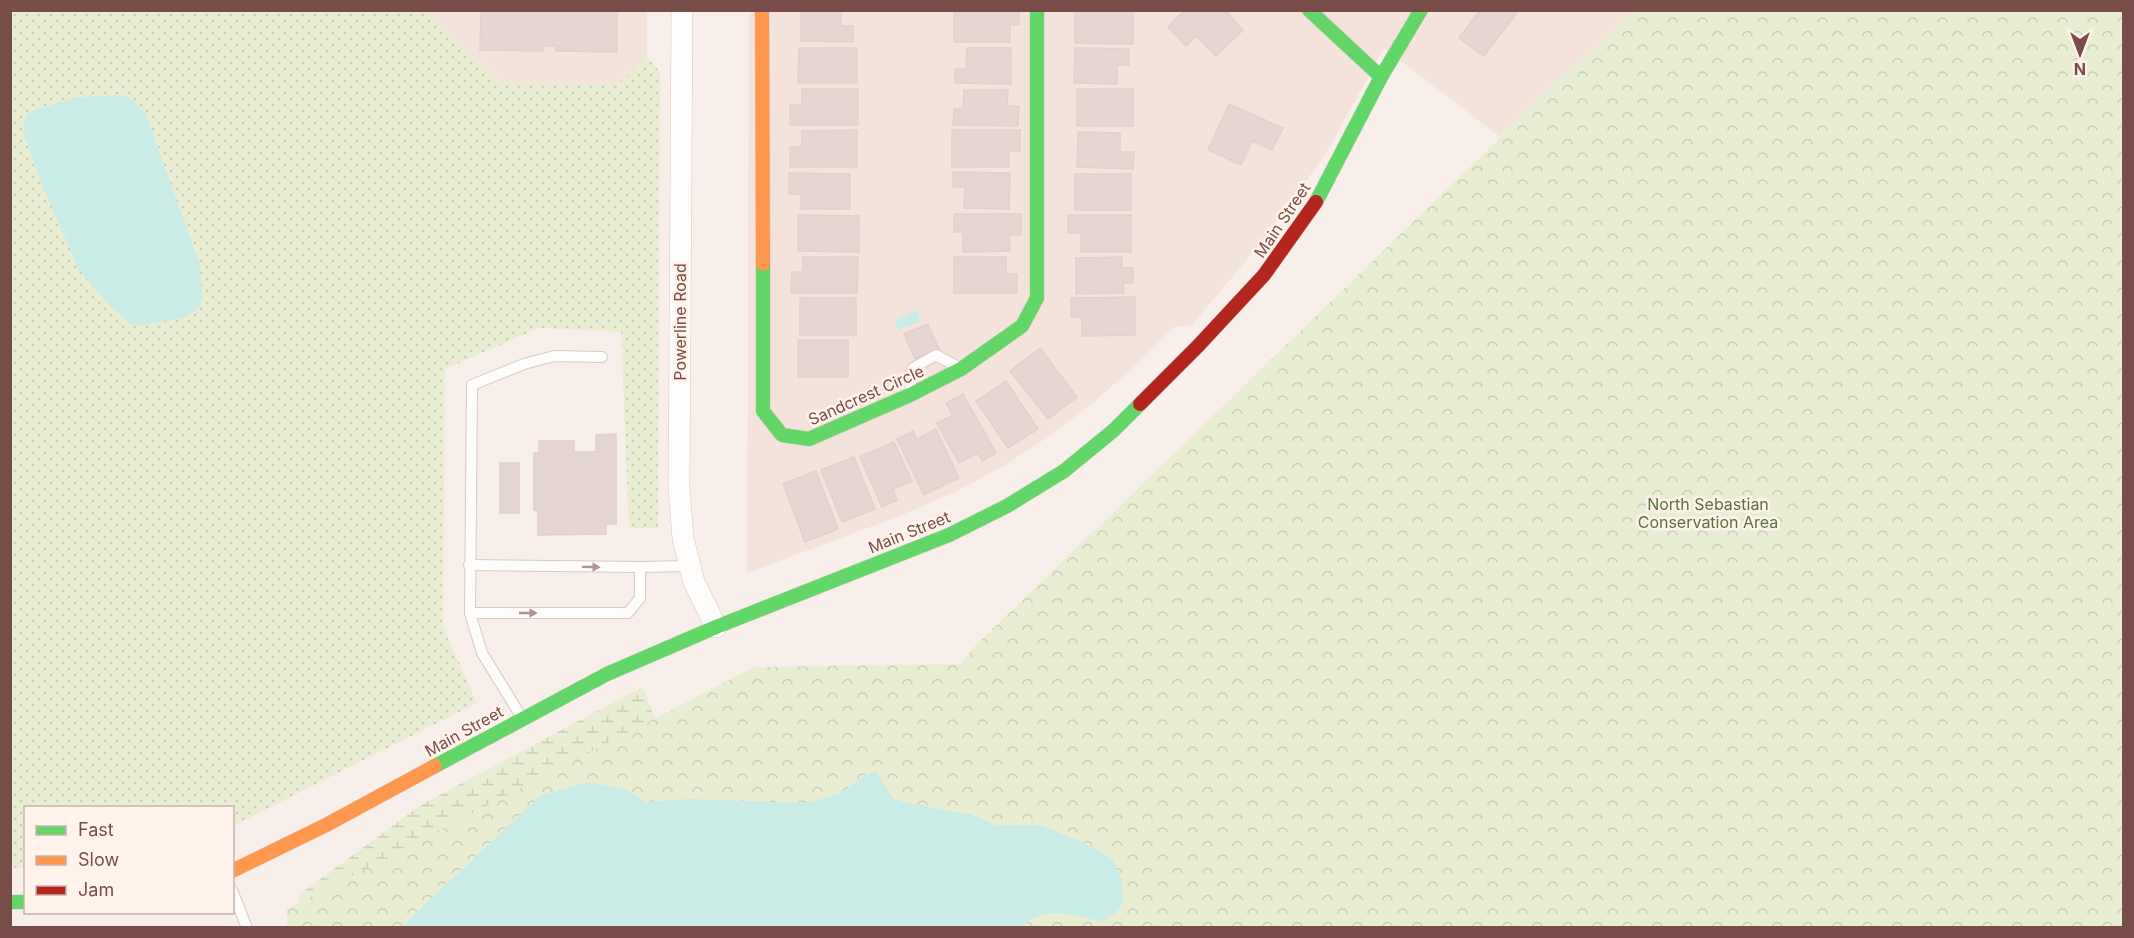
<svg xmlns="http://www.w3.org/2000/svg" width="2134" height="938" viewBox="0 0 2134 938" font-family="Inter,sans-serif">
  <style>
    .residential { fill: #f4e3da }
    .grass { fill: url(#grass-dots) }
    .wetland { fill: url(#wetland-marsh) }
    .park { fill: url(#park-crowns) }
    .water { fill: #caece6 }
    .building { fill: #e5d5d1; stroke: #e1d0cc; stroke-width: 1.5 }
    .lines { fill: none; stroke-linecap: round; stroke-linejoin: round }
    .lane-casing { stroke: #d6cac6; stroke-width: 12 }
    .street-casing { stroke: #d6cac6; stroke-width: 22 }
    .fast-casing { stroke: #d9ccc8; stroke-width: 15 }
    .slow-casing { stroke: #d9ccc8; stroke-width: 15 }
    .jam-casing { stroke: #d9ccc8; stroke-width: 15 }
    .lane { stroke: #fefdfc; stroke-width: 10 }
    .street { stroke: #fefdfc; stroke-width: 21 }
    .fast { stroke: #63d668; stroke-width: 14 }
    .slow { stroke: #ff974d; stroke-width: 14 }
    .jam { stroke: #b3261e; stroke-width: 14 }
    .oneway { fill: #ae938f }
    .labels { text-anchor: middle; stroke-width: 5; stroke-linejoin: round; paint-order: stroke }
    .street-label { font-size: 16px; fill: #794d47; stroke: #fff3ec }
    .park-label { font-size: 16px; fill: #577339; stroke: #fff3ec }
  </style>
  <defs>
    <pattern id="grass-dots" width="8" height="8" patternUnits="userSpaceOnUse" patternTransform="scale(1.5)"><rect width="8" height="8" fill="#e9eed3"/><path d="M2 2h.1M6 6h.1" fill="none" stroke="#cbceb6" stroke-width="1.8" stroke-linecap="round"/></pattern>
    <pattern id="wetland-marsh" width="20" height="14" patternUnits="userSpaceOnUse" patternTransform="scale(1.5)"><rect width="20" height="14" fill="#e9eed3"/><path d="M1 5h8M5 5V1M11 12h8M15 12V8" fill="none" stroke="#cbceb6"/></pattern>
    <pattern id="park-crowns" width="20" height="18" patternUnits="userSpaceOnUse" patternTransform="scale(1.5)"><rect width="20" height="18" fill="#e9eed3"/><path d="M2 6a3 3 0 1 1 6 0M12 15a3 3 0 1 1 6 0" fill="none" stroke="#cbceb6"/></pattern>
  </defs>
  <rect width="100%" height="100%" fill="#f8efea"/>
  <!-- residential -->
  <g class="residential">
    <polygon points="424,11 647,11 647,57 619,83 500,82"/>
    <polygon points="749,11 1631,11 1500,137 1384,48 1325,155 1265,238 1192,325 1174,327 1135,366 1095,401 1051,435 1004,466 953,493 897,517 747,573"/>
  </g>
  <!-- grass -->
  <polygon class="grass" points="10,11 424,11 500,82 619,83 647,57 660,72 658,528 629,528 621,332 539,328 445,369 443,627 477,703 233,826 232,808 26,808 25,867 11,868"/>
  <!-- wetland -->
  <polygon class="wetland" points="640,688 645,691 654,717 645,746 297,928 300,894 421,805"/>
  <!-- park -->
  <polygon class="park" points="1631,11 2123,11 2123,927 287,928 287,909 754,667 961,664 974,647"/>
  <!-- water -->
  <g class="water">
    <polygon points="121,95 131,99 145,112 200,265 202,297 200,307 183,318 143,325 133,325 111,307 79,270 43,187 24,135 24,125 26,116 34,110 78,97"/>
    <polygon points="917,310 921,321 899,330 894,320"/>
    <path d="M876 772 893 798 904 802 976 816 995 825H1041L1093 847 1112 859 1122 879 1123 900 1119 910 1103 922C1072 915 1046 903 1021 928L401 927 540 796 584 783H596L628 790 646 802 689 799 807 803 839 794 865 775Z"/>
  </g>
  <!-- building -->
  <g class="building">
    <polygon points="481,10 617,10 617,52 556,51 556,46 543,46 543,51 480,50"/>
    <polygon points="801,10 841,10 841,26 853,26 853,42 801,41"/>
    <polygon points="954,10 1019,10 1019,25 1010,25 1010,42 954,42"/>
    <polygon points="1075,10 1133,10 1133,44 1075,43"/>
    <polygon points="1185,10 1225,10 1243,30 1216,56 1196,36 1186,46 1168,27"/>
    <polygon points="1480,10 1519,10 1484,56 1459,38"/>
    <polygon points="799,48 857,48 857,83 798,83"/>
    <polygon points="967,48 1011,48 1011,84 955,83 955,69 966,69"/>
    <polygon points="1075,48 1129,49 1129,65 1117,65 1117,84 1074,83"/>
    <polygon points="802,89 858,89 858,125 790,125 790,105 802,105"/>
    <rect x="1077" y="89" width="56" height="37"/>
    <polygon points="964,90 1008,90 1007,106 1019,106 1018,126 953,125 954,109 963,109"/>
    <polygon points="1229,104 1283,128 1272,150 1252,141 1241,165 1208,150"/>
    <polygon points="857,130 857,167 790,167 790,147 802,147 802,131"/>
    <polygon points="952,130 1020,130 1020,151 1009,151 1009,167 952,167"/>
    <polygon points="1078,132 1120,133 1120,152 1134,152 1133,169 1077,167"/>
    <polygon points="953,172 1010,173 1009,209 964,208 965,187 953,187"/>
    <polygon points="789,173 850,174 850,209 801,209 801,194 789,194"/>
    <rect x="1075" y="174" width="56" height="36"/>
    <polygon points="954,214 1021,214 1021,235 1009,235 1010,251 963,252 963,232 954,232"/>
    <polygon points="798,215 859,216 859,252 798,251"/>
    <polygon points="1068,215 1131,215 1131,252 1081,252 1081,233 1068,233"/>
    <polygon points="803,257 858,257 857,293 791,293 792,272 803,272"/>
    <polygon points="954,257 1006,257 1006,274 1017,274 1017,293 954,293"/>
    <polygon points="1122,257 1122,268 1133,268 1133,283 1123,283 1124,293 1076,294 1076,258"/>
    <polygon points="1135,297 1135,335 1082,336 1082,317 1071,317 1071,298"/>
    <rect x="800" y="298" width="56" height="37"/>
    <polygon points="928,324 939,349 915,359 904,334"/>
    <rect x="798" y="340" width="50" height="37"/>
    <polygon points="1040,348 1077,397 1048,419 1010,371"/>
    <polygon points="1006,381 1038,429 1008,448 976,401"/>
    <polygon points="963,394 996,453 982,461 978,453 959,463 937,423 953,415 946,403"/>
    <polygon points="936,429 959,478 924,495 897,439 913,431 917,439"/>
    <polygon points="616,434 616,524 606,524 606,534 538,535 538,510 534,510 534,453 539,453 539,441 574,441 574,452 596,452 596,435"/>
    <polygon points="894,442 912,481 893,489 897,500 882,507 860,457"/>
    <polygon points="854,457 875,509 842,522 821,470"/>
    <rect x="500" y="463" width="19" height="50"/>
    <polygon points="816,471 838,529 805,542 783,484"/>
  </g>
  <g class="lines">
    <!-- lane casing -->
    <g class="lane-casing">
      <g id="lane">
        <polyline points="910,392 913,368 936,355 956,366"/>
        <polyline points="469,565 640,567"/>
        <polyline points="470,613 628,613 640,598 640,567 690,566"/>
        <polyline points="522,718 482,653 470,613 472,385 524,364 554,356 602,357"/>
        <polyline points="232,890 247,928"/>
      </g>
    </g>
    <!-- street casing -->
    <g class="street-casing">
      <polyline id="street" points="682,10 679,488 683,538 694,582 716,627"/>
    </g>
    <!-- fast casing -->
    <g class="fast-casing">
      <g id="fast">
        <polyline points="1309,10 1381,77"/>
        <polyline points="1316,202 1381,77 1421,10"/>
        <polyline points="763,264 763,411 782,435 809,439 910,395 961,369 1022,326 1037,298 1037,10"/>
        <polyline points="435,766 607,674 716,627 949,535 1007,506 1064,471 1114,430 1140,404"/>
        <polyline points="10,902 26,902"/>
      </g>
    </g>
    <!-- slow casing -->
    <g class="slow-casing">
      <g id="slow">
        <polyline points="762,10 763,264"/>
        <polyline points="232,871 326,825 435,766"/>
      </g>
    </g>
    <!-- jam casing -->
    <g class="jam-casing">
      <polyline id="jam" points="1140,404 1198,346 1264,275 1316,202"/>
    </g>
    <!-- lane -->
    <use href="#lane" class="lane"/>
    <!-- street -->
    <use href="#street" class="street"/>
    <!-- fast -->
    <use href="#fast" class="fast"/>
    <!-- slow -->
    <use href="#slow" class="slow"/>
    <!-- jam -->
    <use href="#jam" class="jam"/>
  </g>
  <!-- one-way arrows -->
  <defs><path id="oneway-solid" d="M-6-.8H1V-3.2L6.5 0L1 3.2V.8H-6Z" transform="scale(1.5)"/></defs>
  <g class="oneway">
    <use href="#oneway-solid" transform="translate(591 567) rotate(1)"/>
    <use href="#oneway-solid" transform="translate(528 613)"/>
  </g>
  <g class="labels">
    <!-- street labels -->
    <g class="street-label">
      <text transform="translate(1282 220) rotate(-56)" y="6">Main Street</text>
      <text transform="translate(680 322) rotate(-90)" y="6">Powerline Road</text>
      <text transform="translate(866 395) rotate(-24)" y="6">Sandcrest Circle</text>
      <text transform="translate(909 532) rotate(-22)" y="6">Main Street</text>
      <text transform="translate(464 731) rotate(-29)" y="6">Main Street</text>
    </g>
    <!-- park labels -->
    <g class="park-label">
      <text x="1708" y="510">North Sebastian<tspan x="1708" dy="18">Conservation Area</tspan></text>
    </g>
  </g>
  <!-- border -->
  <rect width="2134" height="938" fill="none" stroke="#794d47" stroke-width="24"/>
  <!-- legend -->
  <rect x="24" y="806" width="210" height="108" fill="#fff3ec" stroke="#c9b1aa" stroke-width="1.5"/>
  <rect x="36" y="826" width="30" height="9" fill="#63d668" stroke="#c9b1aa" stroke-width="1.5"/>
  <text x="78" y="836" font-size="18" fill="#794d47">Fast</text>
  <rect x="36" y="856" width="30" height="9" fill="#ff974d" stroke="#c9b1aa" stroke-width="1.5"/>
  <text x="78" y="866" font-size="18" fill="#794d47">Slow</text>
  <rect x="36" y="886" width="30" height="9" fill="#b3261e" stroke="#c9b1aa" stroke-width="1.5"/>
  <text x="78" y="896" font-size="18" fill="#794d47">Jam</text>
  <!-- north arrow -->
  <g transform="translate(2080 54) rotate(180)" stroke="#fff3ec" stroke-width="4.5" paint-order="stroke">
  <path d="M0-4.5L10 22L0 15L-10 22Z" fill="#794d47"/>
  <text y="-9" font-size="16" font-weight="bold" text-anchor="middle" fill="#794d47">N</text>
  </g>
</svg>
